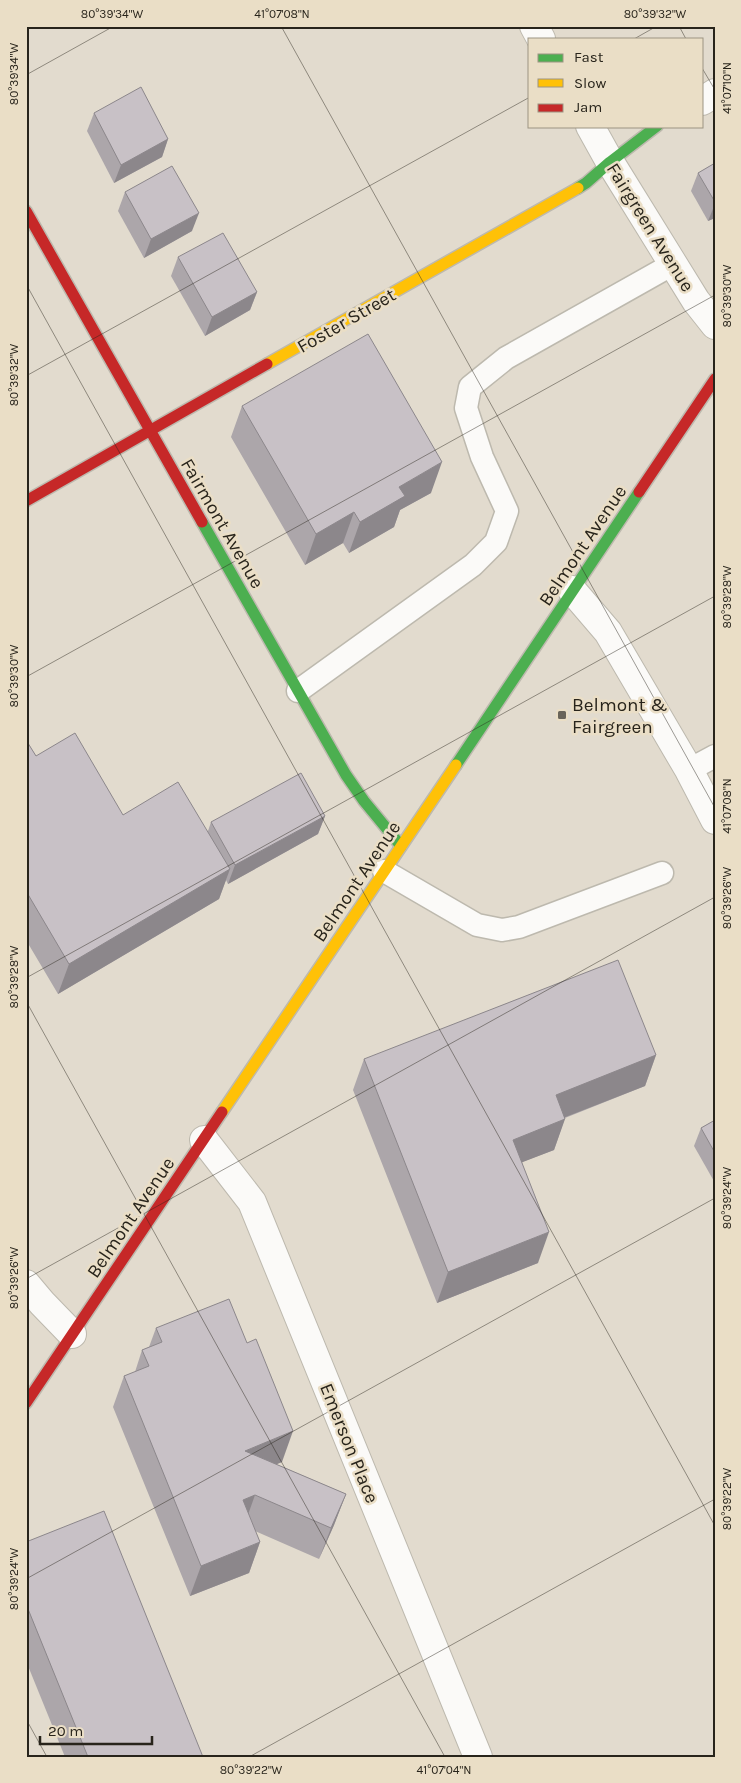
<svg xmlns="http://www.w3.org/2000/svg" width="741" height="1783" viewBox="0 0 741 1783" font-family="Karla,sans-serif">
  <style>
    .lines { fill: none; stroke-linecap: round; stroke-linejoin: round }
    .lane-casing { stroke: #bdb9ae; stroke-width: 25 }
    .street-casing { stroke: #bdb9ae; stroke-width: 30 }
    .fast-casing { stroke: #bdb9ae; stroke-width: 14 }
    .slow-casing { stroke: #bdb9ae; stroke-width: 14 }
    .jam-casing { stroke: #bdb9ae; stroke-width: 14 }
    .lane { stroke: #fbfaf8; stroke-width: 22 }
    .street { stroke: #fbfaf8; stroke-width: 28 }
    .fast { stroke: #4caf50; stroke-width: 11 }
    .slow { stroke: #ffc107; stroke-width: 11 }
    .jam { stroke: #c62828; stroke-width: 11 }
    .wall { fill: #aca6aa }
    .shaded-wall { fill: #8c878b }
    .building { fill: #c8c1c6; stroke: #8c878b }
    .ticks { fill: none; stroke: #28241b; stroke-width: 1; stroke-opacity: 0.45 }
    .poi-dot { fill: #69645a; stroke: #eadec6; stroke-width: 2 }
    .labels { text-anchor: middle; stroke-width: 5; stroke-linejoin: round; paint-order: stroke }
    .street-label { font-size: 19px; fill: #28241b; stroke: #eadec6 }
    .poi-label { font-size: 19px; fill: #28241b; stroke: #eadec6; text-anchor: start }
    .neatline { fill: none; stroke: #28241b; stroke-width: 2 }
    .ticks-label { font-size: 12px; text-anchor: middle; fill: #28241b }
  </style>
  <rect width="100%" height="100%" fill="#e2dbce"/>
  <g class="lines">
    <!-- lane casing -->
    <g class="lane-casing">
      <g id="lane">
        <polyline points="298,691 473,565 496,542 507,511 482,457 466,408 470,387 506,358 673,264"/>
        <polyline points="689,770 715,756"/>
        <polyline points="384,871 477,925 502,930 519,927 662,873"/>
      </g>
    </g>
    <!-- street casing -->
    <g class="street-casing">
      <g id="street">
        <polyline points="534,26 541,39"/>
        <polyline points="702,101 715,93"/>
        <polyline points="590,126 610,162 696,301 715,325"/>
        <polyline points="572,590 608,632 689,770 715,820"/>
        <polyline points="204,1140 252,1202 478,1757"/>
        <polyline points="26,1284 42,1303 72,1334"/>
      </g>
    </g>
    <!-- fast casing -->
    <g class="fast-casing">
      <g id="fast">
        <polyline points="578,188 586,183 610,162 657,126"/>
        <polyline points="202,522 346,775 364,801 401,846"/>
        <polyline points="456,765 639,492"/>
      </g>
    </g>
    <!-- slow casing -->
    <g class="slow-casing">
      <g id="slow">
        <polyline points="267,364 578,188"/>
        <polyline points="222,1112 456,765"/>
      </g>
    </g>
    <!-- jam casing -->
    <g class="jam-casing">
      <g id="jam">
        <polyline points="26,211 202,522"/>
        <polyline points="639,492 715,379"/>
        <polyline points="26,501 267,364"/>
        <polyline points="26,1403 222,1112"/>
      </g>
    </g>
    <!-- lane -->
    <use href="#lane" class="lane"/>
    <!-- street -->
    <use href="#street" class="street"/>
    <!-- fast -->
    <use href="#fast" class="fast"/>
    <!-- slow -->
    <use href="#slow" class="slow"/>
    <!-- jam -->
    <use href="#jam" class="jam"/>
  </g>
  <!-- wall -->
  <g class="wall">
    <polygon points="94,113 168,139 162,157 114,183 87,131"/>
    <polygon points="715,163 715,218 708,221 691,191 698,173"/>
    <polygon points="125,192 192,231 144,258 118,211"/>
    <polygon points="178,257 257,292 250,310 205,336 171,276"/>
    <polygon points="242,406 431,493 400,510 394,527 349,553 343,543 305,565 231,437"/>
    <polygon points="26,740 36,756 123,815 208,831 211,822 325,816 318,834 228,884 226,880 219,899 58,994 26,940"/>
    <polygon points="656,1055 645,1086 565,1118 554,1150 522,1162 538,1263 437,1303 353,1090 364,1059"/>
    <polygon points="715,1120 715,1183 694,1146 701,1128"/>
    <polygon points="156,1328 282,1462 276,1464 346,1494 334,1525 319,1559 255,1531 260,1542 249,1573 190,1596 113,1407 124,1376 135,1372 142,1350 149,1347"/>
    <polygon points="26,1542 203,1757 65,1757 26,1661"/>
  </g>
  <!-- shaded-wall -->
  <g class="shaded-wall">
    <polygon points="168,139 162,157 114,183 121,165"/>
    <polygon points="715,204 715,218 708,221"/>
    <polygon points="199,213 192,231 144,258 151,239"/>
    <polygon points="257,292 250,310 205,336 212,317"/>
    <polygon points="442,462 431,493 400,510 394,527 349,553 360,522 399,487"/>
    <polygon points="354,512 343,543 305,565 316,534"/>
    <polygon points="325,816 318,834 228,884 235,865"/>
    <polygon points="230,869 219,899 58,994 69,964"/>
    <polygon points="656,1055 645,1086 545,1125 556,1095"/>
    <polygon points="565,1119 554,1150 502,1170 513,1140"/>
    <polygon points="549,1232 538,1263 437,1303 448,1272"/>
    <polygon points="293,1431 282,1462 234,1482 245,1451"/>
    <polygon points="346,1494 334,1525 319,1559 331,1528"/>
    <polygon points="255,1495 244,1526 243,1500"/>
    <polygon points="260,1542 249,1573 190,1596 201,1566"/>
  </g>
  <!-- building -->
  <g class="building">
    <polygon points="141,87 168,139 121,165 94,113"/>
    <polygon points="715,163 715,202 698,173"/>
    <polygon points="172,166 199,213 151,239 125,192"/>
    <polygon points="223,233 257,292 212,317 178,257"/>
    <polygon points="368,334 442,462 399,487 405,496 360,522 354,512 316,534 242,406"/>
    <polygon points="75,733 123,815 178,782 230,869 69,964 26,891 26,740 36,756"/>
    <polygon points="301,773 325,816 235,865 211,822"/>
    <polygon points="618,960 656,1055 556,1095 565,1119 513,1140 549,1232 448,1272 364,1059"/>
    <polygon points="715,1120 715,1153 701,1128"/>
    <polygon points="229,1299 247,1343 256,1339 293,1431 245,1451 346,1494 331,1528 255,1495 243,1500 260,1542 201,1566 124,1376 149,1366 142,1350 162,1342 156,1328"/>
    <polygon points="104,1511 203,1757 88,1757 26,1604 26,1542"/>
  </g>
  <!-- ticks -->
  <path class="ticks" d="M281 26 715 808M679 26 686 39M634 39 657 26M702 68 715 90M26 75 114 26M26 284 715 1526M26 376 530 97M26 677 715 295M26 978 715 596M26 1001 445 1757M26 1279 715 897M26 1579 715 1198M26 1719 47 1757M249 1757 715 1499"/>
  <!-- markers -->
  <rect class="poi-dot" x="557" y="710" width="10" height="10" rx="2.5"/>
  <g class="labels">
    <!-- street labels -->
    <g class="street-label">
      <text transform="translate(651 227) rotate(58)" y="7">Fairgreen Avenue</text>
      <text transform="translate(346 320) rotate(-30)" y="7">Foster Street</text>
      <text transform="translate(223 523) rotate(60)" y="7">Fairmont Avenue</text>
      <text transform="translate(582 545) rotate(-56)" y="7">Belmont Avenue</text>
      <text transform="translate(356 881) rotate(-56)" y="7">Belmont Avenue</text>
      <text transform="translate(130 1217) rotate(-56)" y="7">Belmont Avenue</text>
      <text transform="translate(350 1443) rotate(68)" y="7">Emerson Place</text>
    </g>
    <!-- poi labels -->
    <g class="poi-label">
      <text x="572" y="711">Belmont &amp;<tspan x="572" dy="22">Fairgreen</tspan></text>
    </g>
  </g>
  <!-- border -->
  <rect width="741" height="1783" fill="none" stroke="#eadec6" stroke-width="55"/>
  <!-- legend -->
  <rect x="528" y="38" width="175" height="90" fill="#eadec6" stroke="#9c9482"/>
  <rect x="538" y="54" width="25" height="8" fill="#4caf50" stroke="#9c9482"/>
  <text x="574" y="62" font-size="15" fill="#28241b">Fast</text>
  <rect x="538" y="79" width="25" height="8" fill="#ffc107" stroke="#9c9482"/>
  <text x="574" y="88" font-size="15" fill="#28241b">Slow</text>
  <rect x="538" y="104" width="25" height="8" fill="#c62828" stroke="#9c9482"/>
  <text x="574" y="112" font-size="15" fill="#28241b">Jam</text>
  <!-- scale -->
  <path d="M40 1736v8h112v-8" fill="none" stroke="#28241b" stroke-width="2.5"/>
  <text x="48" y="1736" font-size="15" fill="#28241b" stroke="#eadec6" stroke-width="4" paint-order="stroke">20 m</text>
  <rect x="28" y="28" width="686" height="1728" class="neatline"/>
  <g class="ticks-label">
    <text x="112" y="18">80°39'34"W</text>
    <text x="282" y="18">41°07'08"N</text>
    <text x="655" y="18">80°39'32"W</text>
    <text transform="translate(14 74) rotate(-90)" y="4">80°39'34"W</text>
    <text transform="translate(727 88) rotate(-90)" y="4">41°07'10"N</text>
    <text transform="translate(727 296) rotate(-90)" y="4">80°39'30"W</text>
    <text transform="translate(14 375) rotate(-90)" y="4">80°39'32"W</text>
    <text transform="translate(727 597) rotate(-90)" y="4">80°39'28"W</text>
    <text transform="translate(14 676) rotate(-90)" y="4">80°39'30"W</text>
    <text transform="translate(727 806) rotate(-90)" y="4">41°07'08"N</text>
    <text transform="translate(727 898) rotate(-90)" y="4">80°39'26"W</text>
    <text transform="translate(14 977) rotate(-90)" y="4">80°39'28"W</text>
    <text transform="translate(727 1198) rotate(-90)" y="4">80°39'24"W</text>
    <text transform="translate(14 1278) rotate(-90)" y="4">80°39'26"W</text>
    <text transform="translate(727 1499) rotate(-90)" y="4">80°39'22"W</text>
    <text transform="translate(14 1579) rotate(-90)" y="4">80°39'24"W</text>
    <text x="251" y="1774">80°39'22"W</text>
    <text x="444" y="1774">41°07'04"N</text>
  </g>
</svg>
